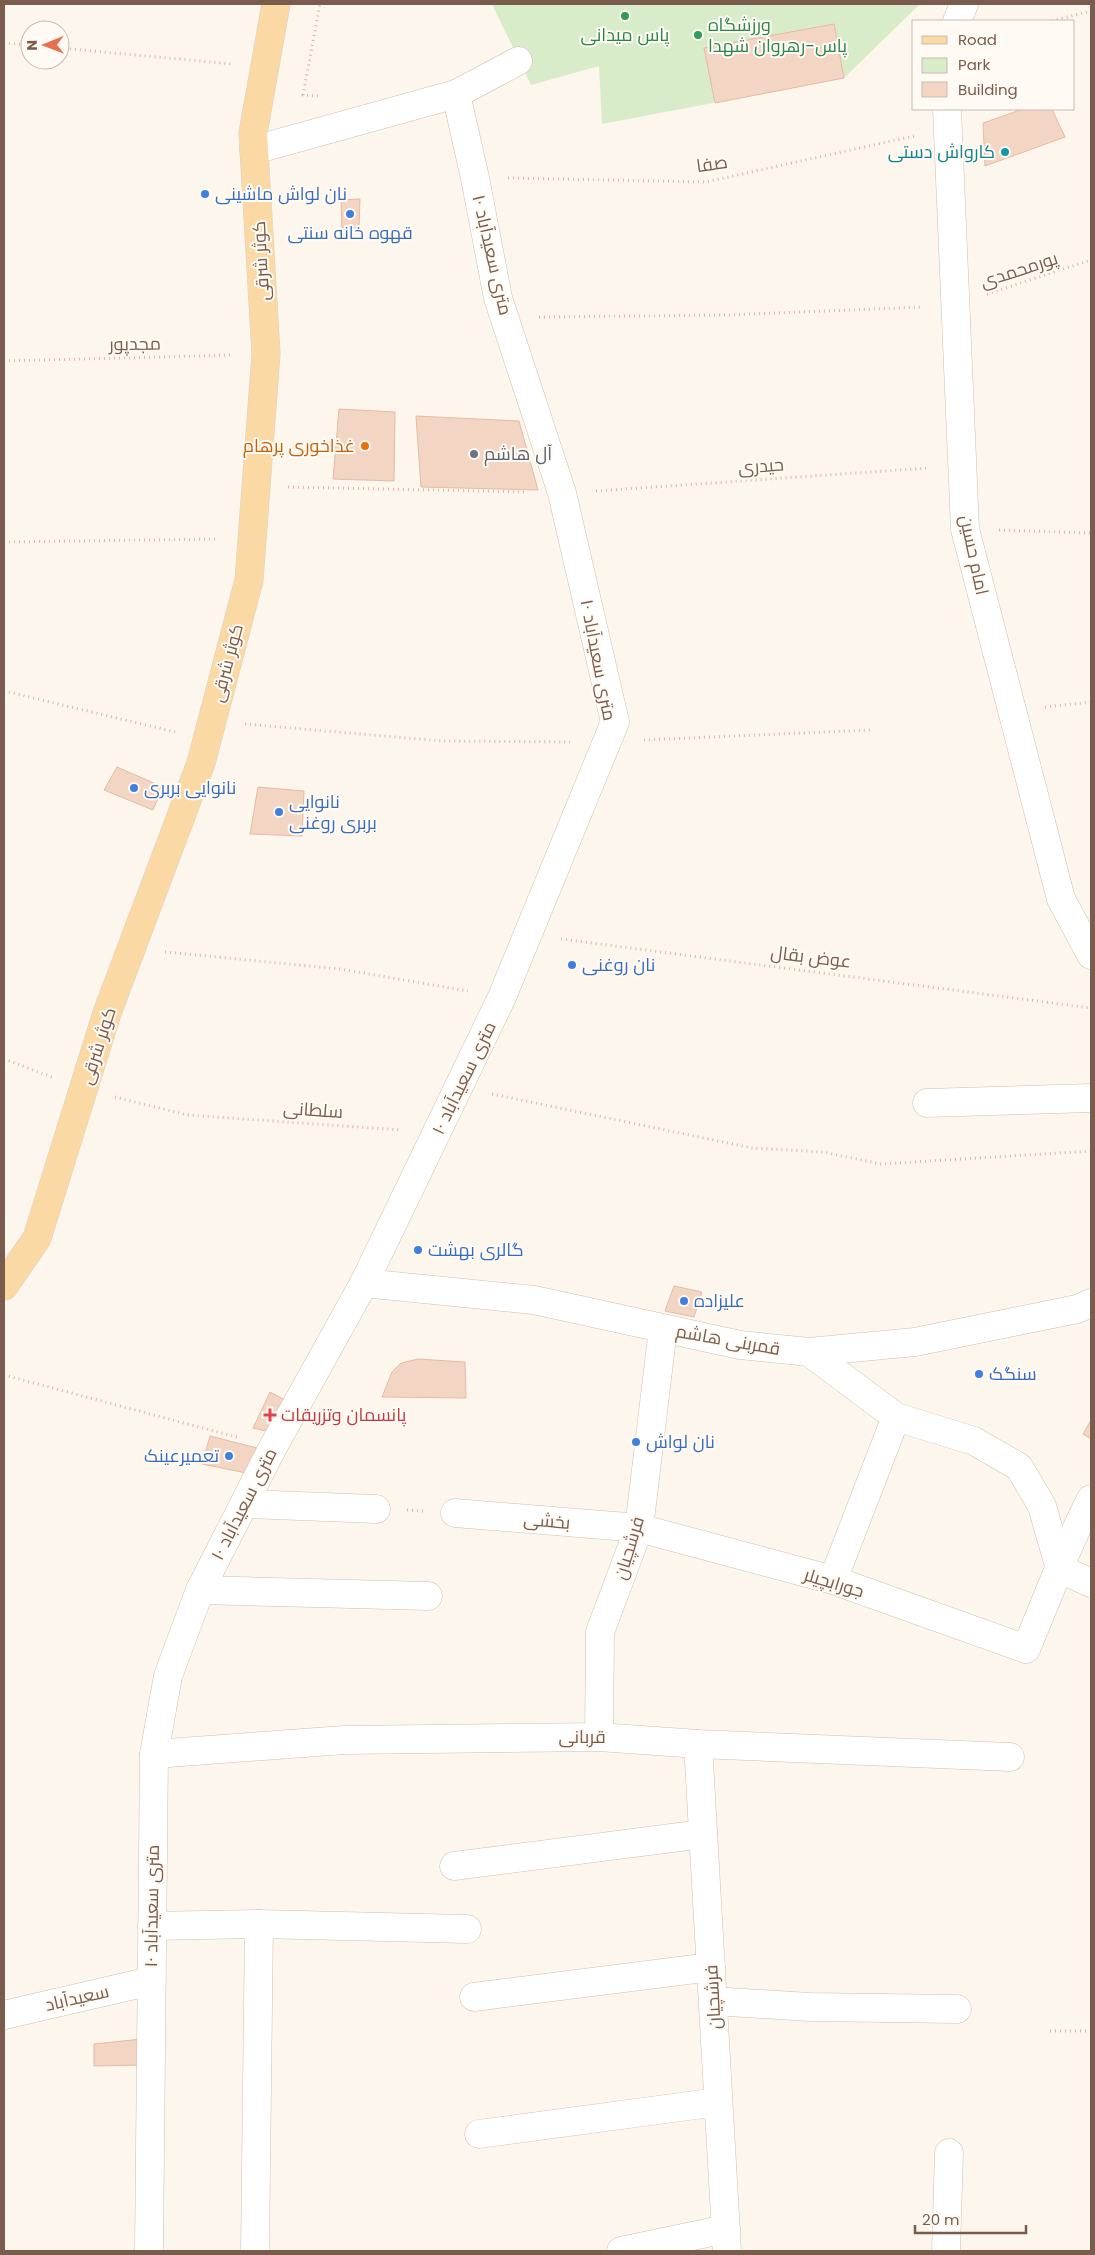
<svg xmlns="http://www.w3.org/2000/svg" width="1095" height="2255" viewBox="0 0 1095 2255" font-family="Poppins,Cairo,sans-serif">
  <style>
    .green { fill: #d8ecc9 }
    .building { fill: #f3d5c3; stroke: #e6bba3 }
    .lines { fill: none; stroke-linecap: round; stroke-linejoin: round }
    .minor-casing { stroke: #d1beb0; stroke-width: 29 }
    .major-casing { stroke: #dad1cd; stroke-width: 29 }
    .path { stroke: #d9b8a5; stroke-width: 3; stroke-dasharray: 1 4; stroke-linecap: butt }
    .minor { stroke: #fff; stroke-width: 28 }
    .major { stroke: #fbd9a5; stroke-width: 28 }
    .leisure-dot { fill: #2e9e5b; stroke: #fffaf3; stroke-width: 2 }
    .culture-dot { fill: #0f9aa8; stroke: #fffaf3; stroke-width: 2 }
    .shop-dot { fill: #3f7fe0; stroke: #fffaf3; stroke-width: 2 }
    .food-dot { fill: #e8710a; stroke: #fffaf3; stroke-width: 2 }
    .worship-dot { fill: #6b7280; stroke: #fffaf3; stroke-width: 2 }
    .health-dot { fill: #e0444e; stroke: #fffaf3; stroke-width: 2 }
    .labels { text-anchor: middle; stroke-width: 4; stroke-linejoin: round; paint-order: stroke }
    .leisure-label { font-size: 18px; fill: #27864d; stroke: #fffaf3; text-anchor: start }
    .culture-label { font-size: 18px; fill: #0d838f; stroke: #fffaf3; text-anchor: end }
    .street-label { font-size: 18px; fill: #7a5c4d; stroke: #fffaf3 }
    .shop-label { font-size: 18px; fill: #366cbe; stroke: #fffaf3; text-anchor: start }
    .food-label { font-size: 18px; fill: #c56008; stroke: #fffaf3; text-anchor: end }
    .worship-label { font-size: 18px; fill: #5b616d; stroke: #fffaf3; text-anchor: start }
    .health-label { font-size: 18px; fill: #be3a42; stroke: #fffaf3; text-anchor: start }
  </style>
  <rect width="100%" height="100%" fill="#fdf6ec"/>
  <!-- green -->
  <polygon class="green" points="492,4 920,4 844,78 602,124 599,66 531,85"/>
  <!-- building -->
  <g class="building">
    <polygon points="834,24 844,78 715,103 704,48"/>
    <polygon points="1023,109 1052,109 1065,137 985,166 983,123"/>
    <polygon points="360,199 359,228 342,230 341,200"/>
    <polygon points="339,409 395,412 394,481 333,479"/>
    <polygon points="416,416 519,421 538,490 421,487"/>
    <polygon points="117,767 163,787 153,810 104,790"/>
    <polygon points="258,787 304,791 302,836 250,834"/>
    <polygon points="674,1286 702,1292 694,1317 665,1311"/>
    <polygon points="418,1359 465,1362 466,1398 382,1397 392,1372 401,1363"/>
    <polygon points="270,1392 287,1401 270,1432 253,1428"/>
    <polygon points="1091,1420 1091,1439 1083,1434"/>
    <polygon points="210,1436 257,1448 246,1473 202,1464"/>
    <polygon points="142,2039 141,2065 94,2066 94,2044"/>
  </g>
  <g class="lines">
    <!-- minor casing -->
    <g class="minor-casing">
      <g id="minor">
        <polyline points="957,21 964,4"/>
        <polyline points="456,94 518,61"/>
        <polyline points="947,109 965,529 1061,899 1091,955"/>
        <polyline points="927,1103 1091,1098"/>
        <polyline points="364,1283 534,1300 740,1345 809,1352 915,1342 1077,1309 1091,1303"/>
        <polyline points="809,1352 896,1417 974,1441 1019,1467 1042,1506 1060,1569 1091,1583"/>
        <polyline points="245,1504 376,1509"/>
        <path d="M455 1513 639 1528 833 1580 1026 1649C1047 1599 1066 1547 1091 1499"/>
        <polyline points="833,1580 896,1417"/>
        <polyline points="200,1590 428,1596"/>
        <polyline points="599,1737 600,1632 639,1528 663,1329"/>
        <polyline points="698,1744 727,2251"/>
        <polyline points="154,1754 344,1740 599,1737 698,1744 1010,1757"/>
        <polyline points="454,1866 703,1834"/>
        <polyline points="259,1924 467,1929"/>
        <polyline points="152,1926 259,1924 255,2251"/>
        <polyline points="474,1997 711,1967"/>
        <polyline points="713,2001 810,2007 957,2009"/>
        <polyline points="4,2015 151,1981"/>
        <polyline points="479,2134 718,2102"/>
        <polyline points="149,2251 154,1754 168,1676 200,1590 273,1447 364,1283 502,997 615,722 562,493 498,298 475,178 456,94 254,150"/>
        <polyline points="621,2251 726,2229"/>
        <polyline points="946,2251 949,2153"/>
      </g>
    </g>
    <!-- major casing -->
    <g class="major-casing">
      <polyline id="major" points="4,1286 37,1238 107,1013 201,763 249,580 266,354 253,133 276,4"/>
    </g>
    <!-- path -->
    <g class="path">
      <polyline points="1052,21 1091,11"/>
      <polyline points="4,43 30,45"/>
      <polyline points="60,48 232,64"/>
      <polyline points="318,96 303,95 320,4"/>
      <polyline points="508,178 706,182 914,136"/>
      <polyline points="987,294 1091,260"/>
      <polyline points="539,317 727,315 923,307"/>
      <polyline points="4,361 233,355"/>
      <polyline points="288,487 527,492"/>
      <polyline points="596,491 929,468"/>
      <polyline points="999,530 1091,533"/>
      <polyline points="4,542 218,539"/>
      <polyline points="4,691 175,732"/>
      <polyline points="1045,707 1091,702"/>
      <polyline points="245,724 441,741 570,742"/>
      <polyline points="644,740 870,730"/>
      <polyline points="561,939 1091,1008"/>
      <polyline points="165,952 340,969 468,991"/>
      <polyline points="4,1059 52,1077"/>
      <polyline points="492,1094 752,1148 823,1152 881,1164 1091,1151"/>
      <polyline points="115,1097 187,1115 401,1130"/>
      <polyline points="4,1375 240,1438"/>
      <polyline points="407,1510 423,1511"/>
      <polyline points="1050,2031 1091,2031"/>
    </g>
    <!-- minor -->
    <use href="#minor" class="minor"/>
    <!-- major -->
    <use href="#major" class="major"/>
  </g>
  <!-- markers -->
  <g class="leisure-dot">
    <circle cx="625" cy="16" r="5"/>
    <circle cx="698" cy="35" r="5"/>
  </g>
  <circle class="culture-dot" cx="1005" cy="152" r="5"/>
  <g class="shop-dot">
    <circle cx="205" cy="194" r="5"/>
    <circle cx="350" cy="214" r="5"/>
    <circle cx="134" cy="788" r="5"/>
    <circle cx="279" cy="812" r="5"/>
    <circle cx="572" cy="965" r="5"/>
    <circle cx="418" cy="1250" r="5"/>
    <circle cx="684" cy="1301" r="5"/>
    <circle cx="979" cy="1374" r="5"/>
    <circle cx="636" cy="1442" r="5"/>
    <circle cx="229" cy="1456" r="5"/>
  </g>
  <circle class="food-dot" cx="365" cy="446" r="5"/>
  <circle class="worship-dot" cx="474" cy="454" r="5"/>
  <path class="health-dot" d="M267.5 1407.5h5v5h5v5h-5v5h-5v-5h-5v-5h5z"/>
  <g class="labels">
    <!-- leisure labels -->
    <g class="leisure-label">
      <text x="708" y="31">ورزشگاه<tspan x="708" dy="21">پاس-رهروان شهدا</tspan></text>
      <text x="625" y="41" text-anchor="middle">پاس میدانی</text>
    </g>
    <!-- culture labels -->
    <g class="culture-label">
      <text x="995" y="158">کارواش دستی</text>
    </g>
    <!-- street labels -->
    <g class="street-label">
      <text transform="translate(712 164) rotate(-8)" y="6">صفا</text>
      <text transform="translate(492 255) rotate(77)" y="6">۱۰ متری سعیدآباد</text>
      <text transform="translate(261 261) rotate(-93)" y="6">کوثر شرقی</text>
      <text transform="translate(1019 270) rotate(-18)" y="6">پورمحمدی</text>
      <text transform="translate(135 344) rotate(-1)" y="6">مجدپور</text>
      <text transform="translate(761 466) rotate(-4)" y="6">حیدری</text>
      <text transform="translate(974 555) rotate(78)" y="6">امام حسین</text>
      <text transform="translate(598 660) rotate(79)" y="6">۱۰ متری سعیدآباد</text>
      <text transform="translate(227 663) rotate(-75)" y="6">کوثر شرقی</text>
      <text transform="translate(811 957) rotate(7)" y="6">عوض بقال</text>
      <text transform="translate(98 1046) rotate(-72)" y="6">کوثر شرقی</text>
      <text transform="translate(464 1078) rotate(-64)" y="6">۱۰ متری سعیدآباد</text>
      <text transform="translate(313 1110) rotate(4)" y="6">سلطانی</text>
      <text transform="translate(728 1340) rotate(10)" y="6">قمربنی هاشم</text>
      <text transform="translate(244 1504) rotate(-63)" y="6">۱۰ متری سعیدآباد</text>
      <text transform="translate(547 1521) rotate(5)" y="6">بخشی</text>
      <text transform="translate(629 1548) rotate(-73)" y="6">فرشچیان</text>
      <text transform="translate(834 1583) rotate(17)" y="6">جورابچیلر</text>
      <text x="582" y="1743">قربانی</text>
      <text transform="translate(152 1906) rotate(-89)" y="6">۱۰ متری سعیدآباد</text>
      <text transform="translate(713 1997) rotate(-93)" y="6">فرشچیان</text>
      <text transform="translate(77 1998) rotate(-13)" y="6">سعیدآباد</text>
    </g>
    <!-- shop labels -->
    <g class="shop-label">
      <text x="215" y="200">نان لواش ماشینی</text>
      <text x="350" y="239" text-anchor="middle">قهوه خانه سنتی</text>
      <text x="144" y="794">نانوایی بربری</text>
      <text x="289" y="808">نانوایی<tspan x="289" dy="21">بربری روغنی</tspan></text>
      <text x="582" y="971">نان روغنی</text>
      <text x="428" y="1256">گالری بهشت</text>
      <text x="694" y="1307">علیزاده</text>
      <text x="989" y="1380">سنگک</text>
      <text x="646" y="1448">نان لواش</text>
      <text x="219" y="1462" text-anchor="end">تعمیرعینک</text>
    </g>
    <!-- food labels -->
    <g class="food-label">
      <text x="355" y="452">غذاخوری پرهام</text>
    </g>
    <!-- worship labels -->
    <g class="worship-label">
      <text x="484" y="460">آل هاشم</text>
    </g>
    <!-- health labels -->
    <g class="health-label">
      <text x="281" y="1421">پانسمان وتزریقات</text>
    </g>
  </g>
  <!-- border -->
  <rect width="1095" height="2255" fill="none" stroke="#7a5c4d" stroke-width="10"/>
  <!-- legend -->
  <rect x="912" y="20" width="162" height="90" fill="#fffaf3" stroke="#cabbb1"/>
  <rect x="922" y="36" width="25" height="8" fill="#fbd9a5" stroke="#cabbb1"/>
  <text x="958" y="45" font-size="15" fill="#7a5c4d">Road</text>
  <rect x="922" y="58" width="25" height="15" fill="#d8ecc9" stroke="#cabbb1"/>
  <text x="958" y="70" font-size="15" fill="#7a5c4d">Park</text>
  <rect x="922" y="82" width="25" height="15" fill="#f3d5c3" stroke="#cabbb1"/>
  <text x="958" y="95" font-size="15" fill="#7a5c4d">Building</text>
  <!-- north arrow -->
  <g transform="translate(45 45) rotate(269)"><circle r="24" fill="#fffaf3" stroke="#cabbb1"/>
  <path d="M0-4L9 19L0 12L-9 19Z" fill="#e76f51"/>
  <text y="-8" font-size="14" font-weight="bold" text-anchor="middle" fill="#7a5c4d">N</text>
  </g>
  <!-- scale -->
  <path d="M915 2225v8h111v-8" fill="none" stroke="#7a5c4d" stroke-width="2.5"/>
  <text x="922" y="2225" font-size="15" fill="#7a5c4d" stroke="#fffaf3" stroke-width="4" paint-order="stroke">20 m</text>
</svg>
